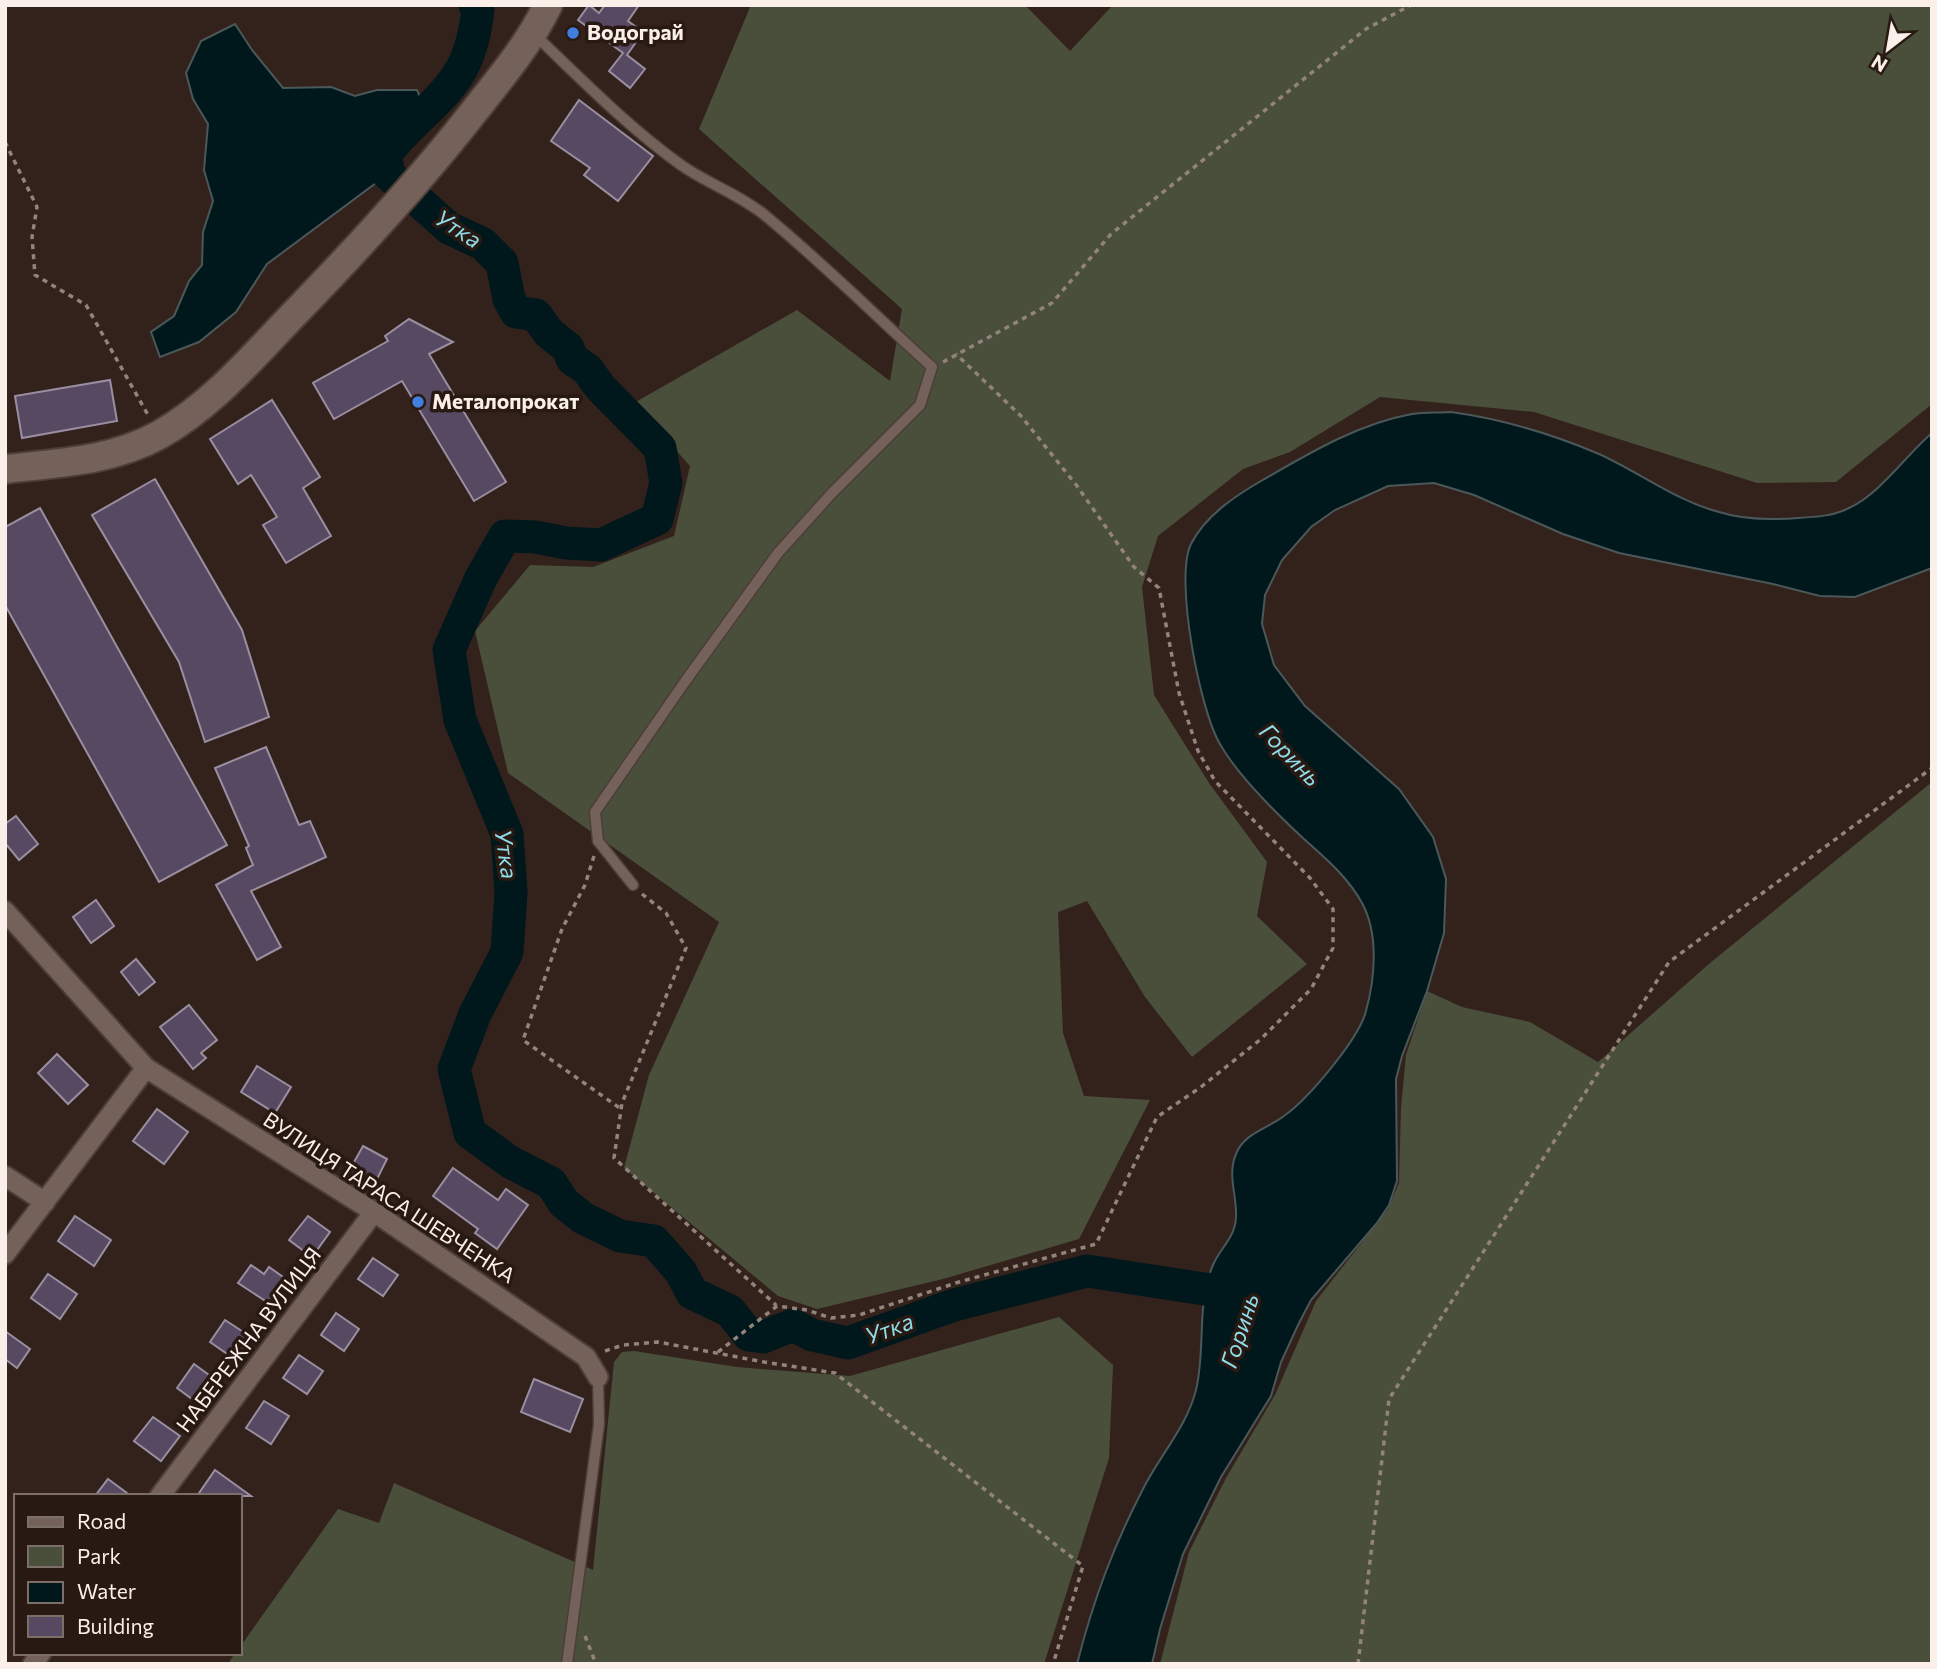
<svg xmlns="http://www.w3.org/2000/svg" width="1937" height="1669" viewBox="0 0 1937 1669" font-family="Commissioner,sans-serif">
  <style>
    .green { fill: #4a4f3b }
    .water { fill: #00171c; stroke: #4b585a; stroke-width: 2 }
    .lines { fill: none; stroke-linecap: round; stroke-linejoin: round }
    .river { stroke: #00171c; stroke-width: 33 }
    .building { fill: #584963; stroke: #998fa1; stroke-width: 2 }
    .lane-casing { stroke: #4c3d38; stroke-width: 13 }
    .street-casing { stroke: #4c3d38; stroke-width: 23 }
    .secondary-casing { stroke: #4c3d38; stroke-width: 32 }
    .path { stroke: #92837d; stroke-width: 3.5; stroke-dasharray: 5 5; stroke-linecap: butt }
    .lane { stroke: #746159; stroke-width: 10 }
    .street { stroke: #746159; stroke-width: 19 }
    .secondary { stroke: #746159; stroke-width: 28 }
    .shop-dot { fill: #3f7fe0; stroke: #281912; stroke-width: 2.5 }
    .labels { text-anchor: middle; stroke-width: 7; stroke-linejoin: round; paint-order: stroke }
    .poi-label { font-size: 21px; font-weight: bold; fill: #fbefea; stroke: #281912; text-anchor: start }
    .street-label { font-size: 21px; fill: #fbefea; stroke: #281912 }
    .water-label { font-size: 23px; font-style: italic; fill: #90dbe8; stroke: #281912 }
  </style>
  <rect width="100%" height="100%" fill="#33221c"/>
  <!-- green -->
  <g class="green">
    <polygon points="751,5 1025,5 1070,51 1113,5 1932,5 1932,404 1836,482 1757,483 1534,412 1380,397 1290,452 1243,469 1158,536 1142,587 1154,695 1209,783 1267,862 1257,916 1307,964 1192,1057 1145,997 1087,901 1058,912 1063,1033 1084,1096 1150,1100 1079,1239 943,1279 817,1309 778,1296 624,1168 649,1075 719,922 508,773 475,631 530,565 593,567 674,536 690,466 634,403 797,310 890,381 902,309 699,129"/>
    <polygon points="1932,782 1932,1664 1160,1664 1189,1552 1226,1478 1275,1395 1316,1301 1388,1209 1399,1183 1401,1108 1406,1055 1427,991 1462,1007 1530,1022 1598,1062 1710,963"/>
    <polygon points="1059,1317 1113,1365 1109,1458 1044,1664 228,1664 235,1653 240,1653 240,1647 338,1509 379,1523 394,1483 593,1570 614,1362 622,1352 634,1351 737,1367 850,1376"/>
  </g>
  <!-- water -->
  <g class="water">
    <polygon points="235,24 252,50 283,88 331,87 355,96 377,90 417,90 431,122 388,174 267,264 236,312 199,342 160,357 151,332 174,316 189,281 202,265 203,232 213,201 204,170 208,124 193,99 186,73 201,41"/>
    <path d="M1451 412C1502 419 1552 434 1599 454 1639 472 1676 501 1719 512 1744 520 1772 520 1798 518 1816 517 1833 516 1849 508 1880 494 1906 455 1932 433V568L1855 597 1820 596 1773 584 1619 553 1563 534 1474 495 1434 483 1388 486 1335 510 1311 527 1282 560 1265 595 1262 624 1274 665 1305 706 1399 789 1433 837 1446 879 1444 933 1427 991 1402 1056 1396 1079 1397 1181 1389 1205 1377 1223 1311 1300 1298 1325 1281 1362 1271 1396 1221 1477 1183 1554 1160 1629 1152 1664H1077C1094 1598 1113 1547 1144 1487 1161 1454 1187 1426 1196 1390 1206 1348 1196 1305 1213 1265 1220 1248 1236 1237 1236 1216 1237 1195 1227 1175 1236 1154 1244 1133 1267 1129 1284 1116 1308 1099 1359 1039 1366 1011 1375 978 1379 934 1362 903 1348 877 1325 858 1304 839 1277 814 1238 776 1220 744 1200 711 1174 578 1191 544 1205 516 1235 496 1261 481 1308 454 1357 424 1412 414 1425 412 1438 413 1451 412Z"/>
  </g>
  <g class="lines">
    <!-- river -->
    <path class="river" d="M475 5 478 9C476 27 473 45 465 62 448 99 409 122 386 154L388 174 449 228 483 244 502 263 509 299 516 312 536 315 549 333 568 348 572 359 587 369 600 387 660 448 666 483 657 519 601 545 566 543 535 537 505 536 481 578 449 650 460 720 507 834 511 893 507 952 475 1014 454 1069 470 1133 510 1162 551 1183 564 1203 583 1218 620 1236 654 1241 681 1272 692 1293 730 1311 749 1335 763 1337 793 1325 812 1335 848 1343 954 1305 1087 1271 1204 1289 1248 1290"/>
  </g>
  <!-- building -->
  <g class="building">
    <polygon points="589,5 599,13 605,5 639,5 628,21 643,32 627,55 645,69 630,88 609,71 623,53 578,20"/>
    <polygon points="579,100 653,156 618,201 584,175 590,168 551,141"/>
    <polygon points="409,319 453,342 429,354 506,482 474,501 402,381 334,419 313,383 388,341 385,336"/>
    <polygon points="110,380 117,421 22,438 15,396"/>
    <polygon points="272,400 320,477 303,488 331,536 286,563 263,525 277,517 251,475 238,484 210,439"/>
    <polygon points="155,479 242,630 269,717 205,742 179,662 92,515"/>
    <polygon points="40,508 227,845 159,882 5,605 5,527"/>
    <polygon points="266,747 299,825 310,821 326,857 251,891 281,947 257,960 216,885 253,865 246,848 249,846 215,768"/>
    <polygon points="16,816 38,844 19,860 5,843 5,824"/>
    <polygon points="96,900 114,926 91,943 73,917"/>
    <polygon points="136,959 155,982 139,995 121,972"/>
    <polygon points="189,1005 217,1040 201,1053 206,1058 193,1069 160,1027"/>
    <polygon points="57,1054 88,1085 68,1104 38,1073"/>
    <polygon points="257,1066 291,1087 275,1113 241,1092"/>
    <polygon points="157,1109 188,1132 164,1164 133,1141"/>
    <polygon points="363,1146 387,1159 374,1185 349,1171"/>
    <polygon points="453,1168 498,1200 506,1189 528,1205 497,1249 475,1233 478,1229 433,1196"/>
    <polygon points="75,1216 111,1240 94,1266 58,1241"/>
    <polygon points="308,1216 330,1232 312,1257 289,1240"/>
    <polygon points="373,1258 398,1275 383,1296 358,1279"/>
    <polygon points="251,1265 264,1274 269,1267 293,1284 276,1308 238,1283"/>
    <polygon points="48,1274 77,1294 60,1319 31,1298"/>
    <polygon points="336,1313 359,1329 344,1351 321,1335"/>
    <polygon points="225,1320 251,1337 236,1360 210,1342"/>
    <polygon points="5,1331 30,1349 17,1368 5,1359"/>
    <polygon points="299,1355 323,1371 307,1394 283,1378"/>
    <polygon points="194,1364 220,1383 203,1407 177,1388"/>
    <polygon points="534,1379 583,1399 570,1432 521,1412"/>
    <polygon points="264,1401 289,1416 271,1444 246,1428"/>
    <polygon points="153,1417 180,1436 161,1461 134,1441"/>
    <polygon points="215,1470 251,1496 197,1496"/>
    <polygon points="108,1479 131,1496 95,1496"/>
  </g>
  <g class="lines">
    <!-- lane casing -->
    <g class="lane-casing">
      <g id="lane">
        <path d="M534 34C581 79 628 127 681 165 708 184 741 195 767 217 824 264 877 317 932 367L920 405 831 494 778 553 684 683 595 812 598 841 633 885"/>
        <polyline points="567,1664 599,1424 598,1377"/>
      </g>
    </g>
    <!-- street casing -->
    <g class="street-casing">
      <g id="street">
        <polyline points="5,911 146,1068 374,1212 586,1357 598,1377"/>
        <polyline points="5,1176 45,1202"/>
        <polyline points="5,1254 146,1068"/>
        <polyline points="160,1496 374,1212"/>
        <polyline points="33,1664 41,1653"/>
      </g>
    </g>
    <!-- secondary casing -->
    <g class="secondary-casing">
      <path id="secondary" d="M5 469C58 463 112 461 159 435 213 405 254 355 297 311 360 246 420 181 476 109 502 76 529 44 548 5"/>
    </g>
    <!-- path -->
    <g class="path">
      <polyline points="5,142 37,207 32,237 35,275 86,305 148,415"/>
      <polyline points="943,362 1052,303 1111,234 1366,29 1411,5"/>
      <polyline points="594,856 585,885 562,929 523,1040 621,1109"/>
      <polyline points="642,894 666,913 686,948 622,1103 614,1158 776,1305"/>
      <polyline points="605,1351 623,1345 658,1342 764,1362 835,1373 1083,1566 1053,1664"/>
      <polyline points="718,1352 777,1306 807,1310 831,1318 859,1315 959,1282 1096,1244 1157,1117 1201,1087 1261,1039 1311,989 1333,948 1333,909 1310,878 1215,781 1198,751 1179,693 1159,588 1134,567 1077,486 1021,416 956,354"/>
      <polyline points="585,1636 596,1664"/>
      <polyline points="1358,1664 1389,1399 1669,962 1932,768"/>
    </g>
    <!-- lane -->
    <use href="#lane" class="lane"/>
    <!-- street -->
    <use href="#street" class="street"/>
    <!-- secondary -->
    <use href="#secondary" class="secondary"/>
  </g>
  <!-- markers -->
  <g class="shop-dot">
    <circle cx="573" cy="33" r="7"/>
    <circle cx="418" cy="402" r="7"/>
  </g>
  <g class="labels">
    <!-- poi labels -->
    <g class="poi-label">
      <text x="587" y="40">Водограй</text>
      <text x="432" y="409">Металопрокат</text>
    </g>
    <!-- street labels -->
    <g class="street-label">
      <text transform="translate(389 1198) rotate(33)" y="7">ВУЛИЦЯ ТАРАСА ШЕВЧЕНКА</text>
      <text transform="translate(249 1340) rotate(-53)" y="7">НАБЕРЕЖНА ВУЛИЦЯ</text>
    </g>
    <!-- water labels -->
    <g class="water-label">
      <text transform="translate(458 229) rotate(33)" y="8">Утка</text>
      <text transform="translate(1290 755) rotate(46)" y="8">Горинь</text>
      <text transform="translate(506 854) rotate(82)" y="8">Утка</text>
      <text transform="translate(889 1329) rotate(-20)" y="8">Утка</text>
      <text transform="translate(1240 1331) rotate(-72)" y="8">Горинь</text>
    </g>
  </g>
  <!-- border -->
  <rect width="1937" height="1669" fill="none" stroke="#fbefea" stroke-width="14"/>
  <!-- legend -->
  <rect x="14" y="1494" width="228" height="161" fill="#281912" stroke="#7c6f68" stroke-width="2"/>
  <rect x="28" y="1517" width="35" height="10" fill="#746159" stroke="#7c6f68" stroke-width="2"/>
  <text x="77" y="1529" font-size="21" fill="#fbefea">Road</text>
  <rect x="28" y="1546" width="35" height="21" fill="#4a4f3b" stroke="#7c6f68" stroke-width="2"/>
  <text x="77" y="1564" font-size="21" fill="#fbefea">Park</text>
  <rect x="28" y="1582" width="35" height="21" fill="#00171c" stroke="#7c6f68" stroke-width="2"/>
  <text x="77" y="1599" font-size="21" fill="#fbefea">Water</text>
  <rect x="28" y="1616" width="35" height="21" fill="#584963" stroke="#7c6f68" stroke-width="2"/>
  <text x="77" y="1634" font-size="21" fill="#fbefea">Building</text>
  <!-- north arrow -->
  <g transform="translate(1888 49) rotate(211)" stroke="#281912" stroke-width="5" paint-order="stroke">
  <path d="M0-5L12 26L0 18L-12 26Z" fill="#fbefea"/>
  <text y="-10" font-size="19" font-weight="bold" text-anchor="middle" fill="#fbefea">N</text>
  </g>
</svg>
